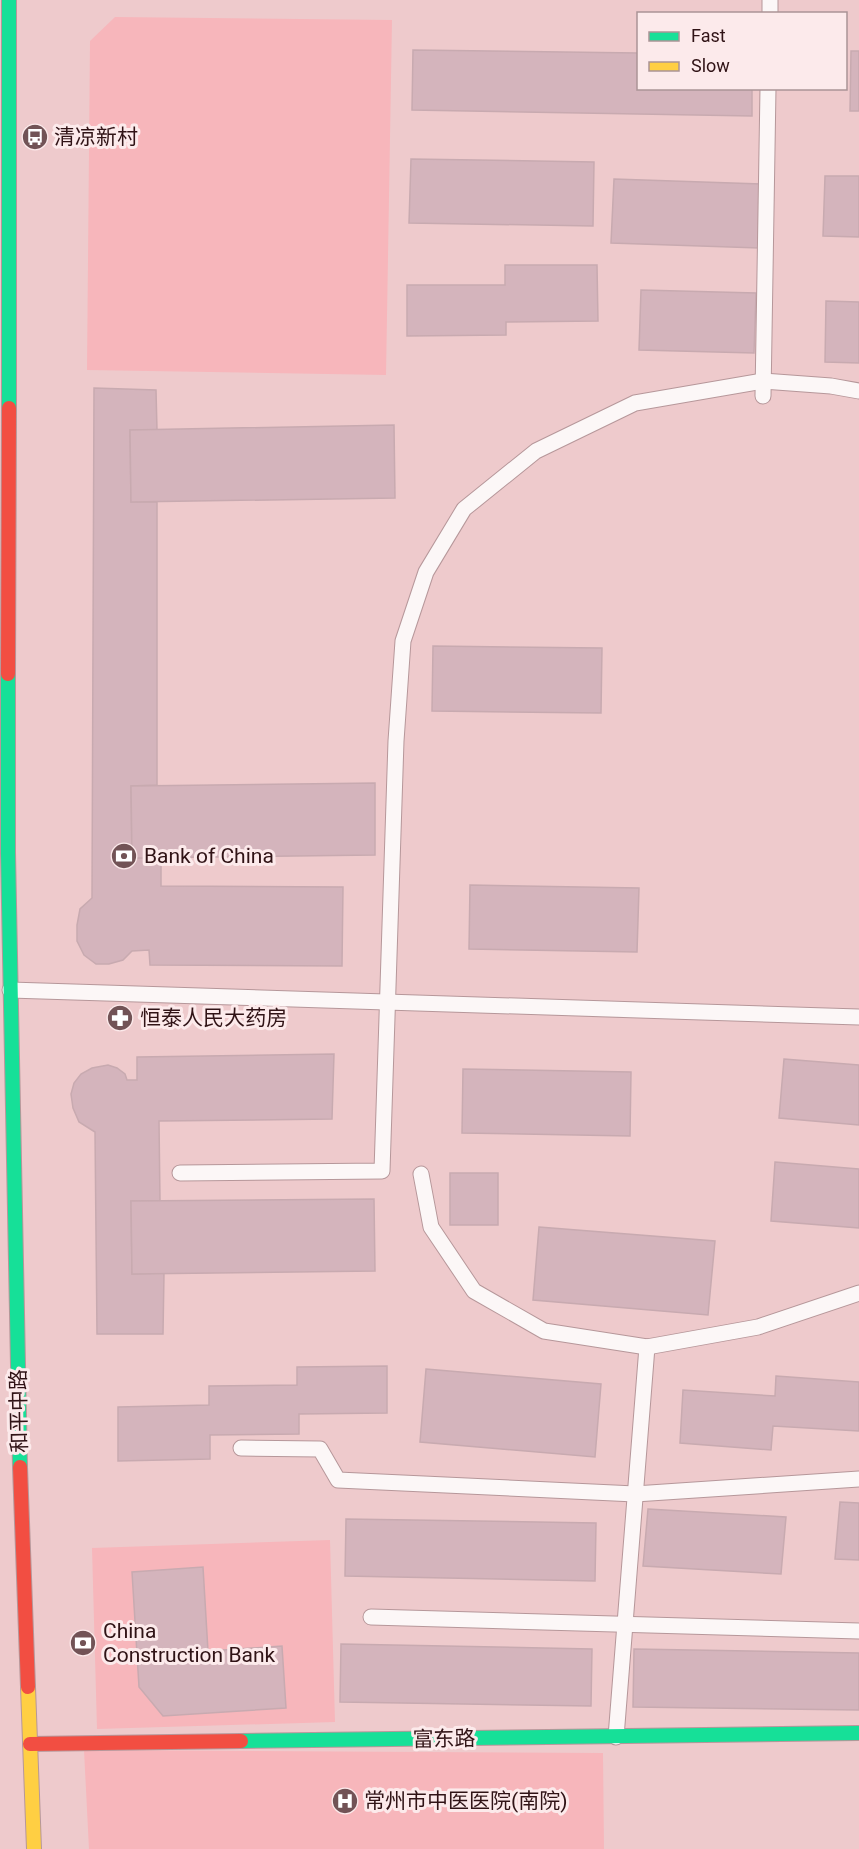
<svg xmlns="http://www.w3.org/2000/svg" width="859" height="1849" viewBox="0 0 859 1849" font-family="Roboto,'Noto Sans SC',sans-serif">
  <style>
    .built { fill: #f7b6bb }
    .building { fill: #d4b4bc; stroke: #c8aab0; stroke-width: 1.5 }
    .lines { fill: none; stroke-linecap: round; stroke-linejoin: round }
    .lane-casing { stroke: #b6979a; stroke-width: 17 }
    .fast-casing { stroke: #b6979a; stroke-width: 16 }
    .slow-casing { stroke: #b6979a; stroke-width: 16 }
    .jam-casing { stroke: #b6979a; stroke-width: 16 }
    .lane { stroke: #fcf7f7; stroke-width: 15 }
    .fast { stroke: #16e098; stroke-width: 14 }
    .slow { stroke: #ffcf43; stroke-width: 14 }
    .jam { stroke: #f24e42; stroke-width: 14 }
    .labels { text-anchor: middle; stroke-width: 6; stroke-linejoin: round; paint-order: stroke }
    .poi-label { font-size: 21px; fill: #301316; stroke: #fceaeb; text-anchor: start }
    .street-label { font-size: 21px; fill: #301316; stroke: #fceaeb }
  </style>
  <rect width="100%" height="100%" fill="#eecacc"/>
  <!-- built -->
  <g class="built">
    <polygon points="115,17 392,20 386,375 87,370 90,41"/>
    <polygon points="330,1540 335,1722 97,1729 92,1548"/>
    <polygon points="84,1750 603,1753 604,1849 89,1849"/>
  </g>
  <!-- building -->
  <g class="building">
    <polygon points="413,50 638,53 638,88 752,88 752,116 412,110"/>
    <polygon points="851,51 859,51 859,111 850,111"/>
    <polygon points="411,159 594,162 593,226 409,223"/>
    <polygon points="825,176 859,176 859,237 823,236"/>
    <polygon points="614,179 761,184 759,248 611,243"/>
    <polygon points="505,265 597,265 598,321 506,322 506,335 407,336 407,285 505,285"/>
    <polygon points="641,290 756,293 754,353 639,350"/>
    <polygon points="826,301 859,302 859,363 825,362"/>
    <polygon points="94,388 156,390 157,430 130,430 131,502 157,502 157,785 131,786 132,858 161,858 161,886 343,887 342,966 150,965 149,950 132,951 123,960 109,964 96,964 84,955 77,941 77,925 80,909 92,898"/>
    <polygon points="394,425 395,498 131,502 130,430"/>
    <polygon points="433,646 602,648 601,713 432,711"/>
    <polygon points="375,783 375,855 132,858 131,786"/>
    <polygon points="470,885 639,888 637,952 469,949"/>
    <polygon points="334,1054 332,1119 159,1121 160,1201 131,1201 132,1274 164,1273 163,1334 97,1334 95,1132 79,1122 73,1108 71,1094 74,1083 81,1074 92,1068 108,1065 117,1068 125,1074 127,1080 137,1080 137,1057"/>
    <polygon points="784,1059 859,1065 859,1125 779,1118"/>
    <polygon points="463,1069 631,1072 630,1136 462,1133"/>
    <polygon points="775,1162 859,1169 859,1228 771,1221"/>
    <rect x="450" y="1173" width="48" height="52"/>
    <polygon points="374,1199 375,1271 132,1274 131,1201"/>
    <polygon points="539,1227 715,1241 708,1315 533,1300"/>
    <polygon points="387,1366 387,1413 299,1414 299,1434 210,1435 210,1459 118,1461 118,1407 209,1405 209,1386 297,1385 297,1367"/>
    <polygon points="426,1369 601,1384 595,1457 420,1442"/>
    <polygon points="776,1376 859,1382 859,1431 773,1426 771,1450 680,1443 683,1390 775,1396"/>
    <polygon points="840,1502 859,1503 859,1560 835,1559"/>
    <polygon points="648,1509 786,1517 781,1574 643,1566"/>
    <polygon points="346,1519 596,1523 595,1581 345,1576"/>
    <polygon points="203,1567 208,1651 282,1646 286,1708 163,1716 139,1687 132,1572"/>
    <polygon points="341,1644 592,1649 591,1706 340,1702"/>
    <polygon points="634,1649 859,1653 859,1710 633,1707"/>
  </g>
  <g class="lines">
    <!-- lane casing -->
    <g class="lane-casing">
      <g id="lane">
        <polyline points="770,14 770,0"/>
        <polyline points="763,396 768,88"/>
        <polyline points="10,990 859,1017"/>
        <polyline points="180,1173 382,1171 396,741 403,641 426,572 464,509 536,451 635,403 763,381 831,386 859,391"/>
        <polyline points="421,1174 431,1227 474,1291 544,1331 647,1347 758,1327 859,1293"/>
        <polyline points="241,1448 320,1449 338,1480 635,1494 859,1479"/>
        <polyline points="371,1617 859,1631"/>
        <polyline points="616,1737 647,1347"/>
      </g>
    </g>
    <!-- fast casing -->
    <g class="fast-casing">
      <g id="fast">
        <polyline points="9,408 9,0"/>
        <polyline points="8,674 8,853 20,1467"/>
        <polyline points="241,1741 859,1733"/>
      </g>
    </g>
    <!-- slow casing -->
    <g class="slow-casing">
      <polyline id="slow" points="28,1687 34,1849"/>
    </g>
    <!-- jam casing -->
    <g class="jam-casing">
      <g id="jam">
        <polyline points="8,674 9,408"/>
        <polyline points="20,1467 28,1687"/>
        <polyline points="30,1744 241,1741"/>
      </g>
    </g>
    <!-- lane -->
    <use href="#lane" class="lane"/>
    <!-- fast -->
    <use href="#fast" class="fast"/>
    <!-- slow -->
    <use href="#slow" class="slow"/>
    <!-- jam -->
    <use href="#jam" class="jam"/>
  </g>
  <!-- icons -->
  <defs>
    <g id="bus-disc" transform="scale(1.35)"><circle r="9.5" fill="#725356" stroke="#fceaeb"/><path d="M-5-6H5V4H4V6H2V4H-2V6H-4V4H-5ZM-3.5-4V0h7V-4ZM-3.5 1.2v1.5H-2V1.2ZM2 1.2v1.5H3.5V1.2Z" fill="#fff"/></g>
    <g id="bank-disc" transform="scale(1.35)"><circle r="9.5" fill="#725356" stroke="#fceaeb"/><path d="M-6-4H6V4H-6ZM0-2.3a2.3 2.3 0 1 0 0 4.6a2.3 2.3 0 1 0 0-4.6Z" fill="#fff"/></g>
    <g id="pharmacy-disc" transform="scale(1.35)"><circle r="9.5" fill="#725356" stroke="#fceaeb"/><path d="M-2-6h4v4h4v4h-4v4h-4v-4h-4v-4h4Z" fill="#fff"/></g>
    <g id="hospital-disc" transform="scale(1.35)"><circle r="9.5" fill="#725356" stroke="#fceaeb"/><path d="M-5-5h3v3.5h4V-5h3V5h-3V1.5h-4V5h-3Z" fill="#fff"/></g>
  </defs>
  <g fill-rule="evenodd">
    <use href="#bus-disc" x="35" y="137"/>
    <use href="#bank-disc" x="124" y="856"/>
    <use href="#pharmacy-disc" x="120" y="1018"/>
    <use href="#bank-disc" x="83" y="1643"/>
    <use href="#hospital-disc" x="345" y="1801"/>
  </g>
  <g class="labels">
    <!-- poi labels -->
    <g class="poi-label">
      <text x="54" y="144">清凉新村</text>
      <text x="144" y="863">Bank of China</text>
      <text x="140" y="1025">恒泰人民大药房</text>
      <text x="103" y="1638">China<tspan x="103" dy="24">Construction Bank</tspan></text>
      <text x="364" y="1808">常州市中医医院(南院)</text>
    </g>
    <!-- street labels -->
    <g class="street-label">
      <text transform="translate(19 1411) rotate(-91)" y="7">和平中路</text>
      <text transform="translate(444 1739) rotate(-1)" y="7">富东路</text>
    </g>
  </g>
  <!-- legend -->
  <rect x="637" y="12" width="210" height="78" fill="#fceaeb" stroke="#aa9496" stroke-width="1.5"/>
  <rect x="649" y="32" width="30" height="9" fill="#16e098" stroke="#aa9496" stroke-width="1.5"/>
  <text x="691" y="42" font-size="18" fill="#301316">Fast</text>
  <rect x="649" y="62" width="30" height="9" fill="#ffcf43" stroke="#aa9496" stroke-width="1.5"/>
  <text x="691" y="72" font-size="18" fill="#301316">Slow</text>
</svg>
